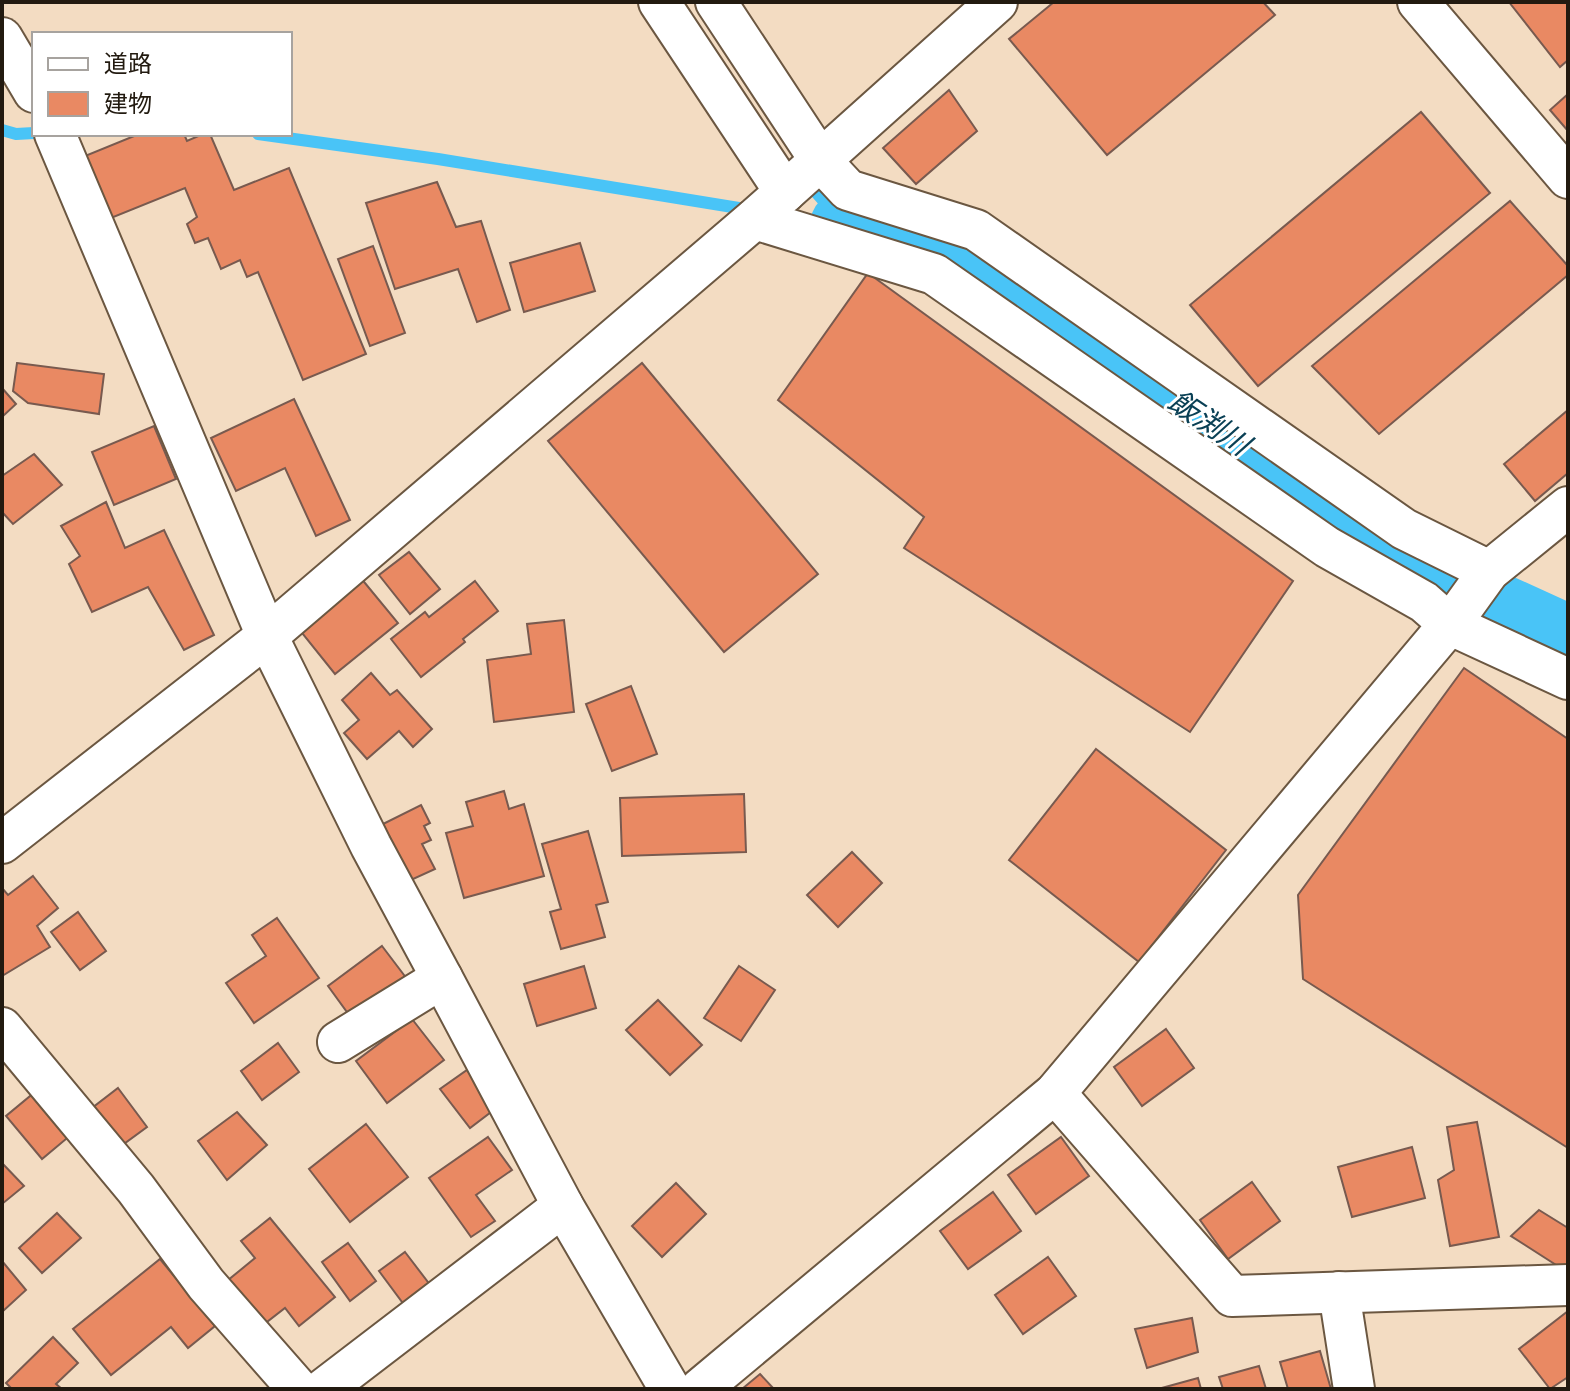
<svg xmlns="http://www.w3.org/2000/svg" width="1570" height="1391" viewBox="0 0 1570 1391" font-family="'Varela Round','Noto Sans JP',sans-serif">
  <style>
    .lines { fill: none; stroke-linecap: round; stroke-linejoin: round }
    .stream { stroke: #49c4f7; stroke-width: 12 }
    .river { stroke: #49c4f7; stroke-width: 70 }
    .building { fill: #e98963; stroke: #785a4f; stroke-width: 2 }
    .minor-casing { stroke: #6b5741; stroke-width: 44 }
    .minor { stroke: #fff; stroke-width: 40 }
    .labels { text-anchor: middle; stroke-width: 6; stroke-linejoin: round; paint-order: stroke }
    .water-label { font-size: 30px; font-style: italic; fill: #0a4055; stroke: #fff }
  </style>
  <rect width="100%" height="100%" fill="#f3dcc2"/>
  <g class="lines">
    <!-- stream -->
    <g class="stream">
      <polyline points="2,130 16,134 34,133"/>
      <polyline points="258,134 438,159 751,210"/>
      <polyline points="806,181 845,225"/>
      <polyline points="821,221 845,225"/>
    </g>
    <!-- river -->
    <polyline class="river" points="845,225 941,243 1460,591 1568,640"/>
  </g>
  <!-- building -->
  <g class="building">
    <polygon points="1054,2 1263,2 1275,15 1107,155 1009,39"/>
    <polygon points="1509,2 1568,2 1568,60 1560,67"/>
    <polygon points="949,90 977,131 916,184 883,148"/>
    <polygon points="1568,94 1568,131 1550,110"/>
    <polygon points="1421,112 1490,193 1258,386 1190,305"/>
    <polygon points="139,134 184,134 187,141 203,134 210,134 234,190 289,168 366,354 303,380 258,272 247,277 240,260 221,269 208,238 195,243 187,224 197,217 185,188 111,218 85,156"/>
    <polygon points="437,182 456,227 481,221 510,310 477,322 458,269 395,289 366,203"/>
    <polygon points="1510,201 1568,266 1568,275 1379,434 1312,366"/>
    <polygon points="580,243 595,291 524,312 510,263"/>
    <polygon points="373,246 405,333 370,346 338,259"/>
    <polygon points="868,273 1293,581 1190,732 904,548 924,517 778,400"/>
    <polygon points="17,363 104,374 99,414 28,403 13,391"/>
    <polygon points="642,363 818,574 724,652 548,441"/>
    <polygon points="2,388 16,404 2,417"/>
    <polygon points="294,399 350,520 316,536 285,468 236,491 211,438"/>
    <polygon points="1568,410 1568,473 1535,501 1504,464"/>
    <polygon points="154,426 176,479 114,505 92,452"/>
    <polygon points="34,454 62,485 13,524 2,512 2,476"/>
    <polygon points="106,502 125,548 164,530 214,635 184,650 148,587 92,612 69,564 80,556 61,526"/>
    <polygon points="409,552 440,589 410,614 379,575"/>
    <polygon points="360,577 398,623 335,674 298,628"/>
    <polygon points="475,581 498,611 463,639 465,642 421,677 391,639 425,612 429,617"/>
    <polygon points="564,620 574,712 494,722 487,660 531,654 527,624"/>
    <polygon points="1464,668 1568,739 1568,1148 1303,979 1298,895"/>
    <polygon points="371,673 390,695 397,690 432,729 413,747 399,731 367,759 344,733 359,720 342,700"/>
    <polygon points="631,686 657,754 612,771 586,704"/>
    <polygon points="1096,749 1226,850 1139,962 1009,860"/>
    <polygon points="504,791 509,809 524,804 544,876 464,898 446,833 473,826 466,802"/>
    <polygon points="744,794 746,852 622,856 620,798"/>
    <polygon points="421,805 430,823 424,826 431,840 422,844 435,869 411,880 383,824"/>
    <polygon points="588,831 608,902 596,905 605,937 561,949 550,912 561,909 542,844"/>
    <polygon points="852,852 882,883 838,927 807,895"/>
    <polygon points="33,876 58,908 37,926 50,947 2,976 2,888 8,895"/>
    <polygon points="78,912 106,951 80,970 51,932"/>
    <polygon points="277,918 319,978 254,1023 226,983 266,956 252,935"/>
    <polygon points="382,946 407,979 352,1019 328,986"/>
    <polygon points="584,966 596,1008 537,1026 524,984"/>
    <polygon points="739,966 775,990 741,1041 704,1018"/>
    <polygon points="658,1000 702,1045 670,1075 626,1030"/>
    <polygon points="412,1019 444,1060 387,1103 356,1061"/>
    <polygon points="1166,1029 1194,1068 1142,1106 1114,1067"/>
    <polygon points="278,1043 299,1072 262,1100 241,1071"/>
    <polygon points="467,1070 495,1109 470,1128 440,1089"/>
    <polygon points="118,1088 147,1127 121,1146 92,1108"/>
    <polygon points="35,1092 72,1134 42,1159 6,1116"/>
    <polygon points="237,1112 267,1145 227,1180 198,1141"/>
    <polygon points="1477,1122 1499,1237 1450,1246 1438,1180 1454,1170 1447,1127"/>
    <polygon points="366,1124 408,1177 350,1222 309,1169"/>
    <polygon points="488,1137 512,1170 476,1195 495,1221 471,1237 429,1178"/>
    <polygon points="1061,1137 1089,1176 1036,1214 1008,1175"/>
    <polygon points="1412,1147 1425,1198 1352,1217 1338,1167"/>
    <polygon points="2,1163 24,1186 2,1204"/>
    <polygon points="1252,1182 1280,1221 1228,1259 1200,1220"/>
    <polygon points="676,1183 706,1214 662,1257 632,1226"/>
    <polygon points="993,1192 1021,1231 968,1269 940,1231"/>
    <polygon points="1539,1210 1568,1228 1568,1266 1564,1270 1511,1236"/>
    <polygon points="57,1213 81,1238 42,1273 19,1248"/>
    <polygon points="270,1218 335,1297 299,1326 285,1308 263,1325 227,1281 255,1258 241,1241"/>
    <polygon points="348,1243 376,1281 350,1301 322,1262"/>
    <polygon points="405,1252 434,1290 408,1310 379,1271"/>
    <polygon points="1048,1257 1076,1296 1023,1334 995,1295"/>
    <polygon points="160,1259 215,1326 188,1348 171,1327 111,1375 73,1329"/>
    <polygon points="2,1261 26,1290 2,1312"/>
    <polygon points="1568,1311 1568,1377 1550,1389 1519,1349"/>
    <polygon points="1192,1318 1198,1352 1147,1368 1135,1329"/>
    <polygon points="53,1337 78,1363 56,1384 62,1389 12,1389 6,1383"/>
    <polygon points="1320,1351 1331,1389 1288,1389 1280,1362"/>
    <polygon points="1259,1366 1266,1389 1223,1389 1219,1377"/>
    <polygon points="760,1374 774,1389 742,1389"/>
    <polygon points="1198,1378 1201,1389 1158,1389"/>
  </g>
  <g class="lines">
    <!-- minor casing -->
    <g class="minor-casing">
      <g id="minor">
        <polyline points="659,2 785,192"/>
        <polyline points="716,2 820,160 848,190 976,230 1404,529 1489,571"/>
        <polyline points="1418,2 1568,178"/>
        <polyline points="2,38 34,92"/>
        <polyline points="55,134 267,636 371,846 442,978 563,1206 670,1389"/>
        <polyline points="755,219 934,274 1327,547 1424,602 1449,624 1568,679"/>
        <polyline points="2,843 267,636 757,217 997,2"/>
        <polyline points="2,1028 136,1189 206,1284 298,1389"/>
        <polyline points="338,1042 442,978"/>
        <polyline points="1055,1093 1232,1296 1568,1285"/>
        <polyline points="1339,1292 1354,1389"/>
        <polyline points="324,1389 563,1206"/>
        <polyline points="700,1389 1055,1093 1458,614 1489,571 1568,507"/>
      </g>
    </g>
    <!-- minor -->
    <use href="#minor" class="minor"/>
  </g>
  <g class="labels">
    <!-- water labels -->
    <g class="water-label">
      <text transform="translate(1209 423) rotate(34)" y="10">飯渕川</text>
    </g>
  </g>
  <!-- border -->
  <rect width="1570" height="1391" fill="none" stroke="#221a10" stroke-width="8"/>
  <!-- legend -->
  <rect x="32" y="32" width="260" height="104" fill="#ffffff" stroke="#a7a39f" stroke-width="2"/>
  <rect x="48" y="58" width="40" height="12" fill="#ffffff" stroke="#a7a39f" stroke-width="2"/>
  <text x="104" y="72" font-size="24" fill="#221a10">道路</text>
  <rect x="48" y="92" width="40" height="24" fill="#e98963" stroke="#a7a39f" stroke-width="2"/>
  <text x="104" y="112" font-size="24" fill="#221a10">建物</text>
</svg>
